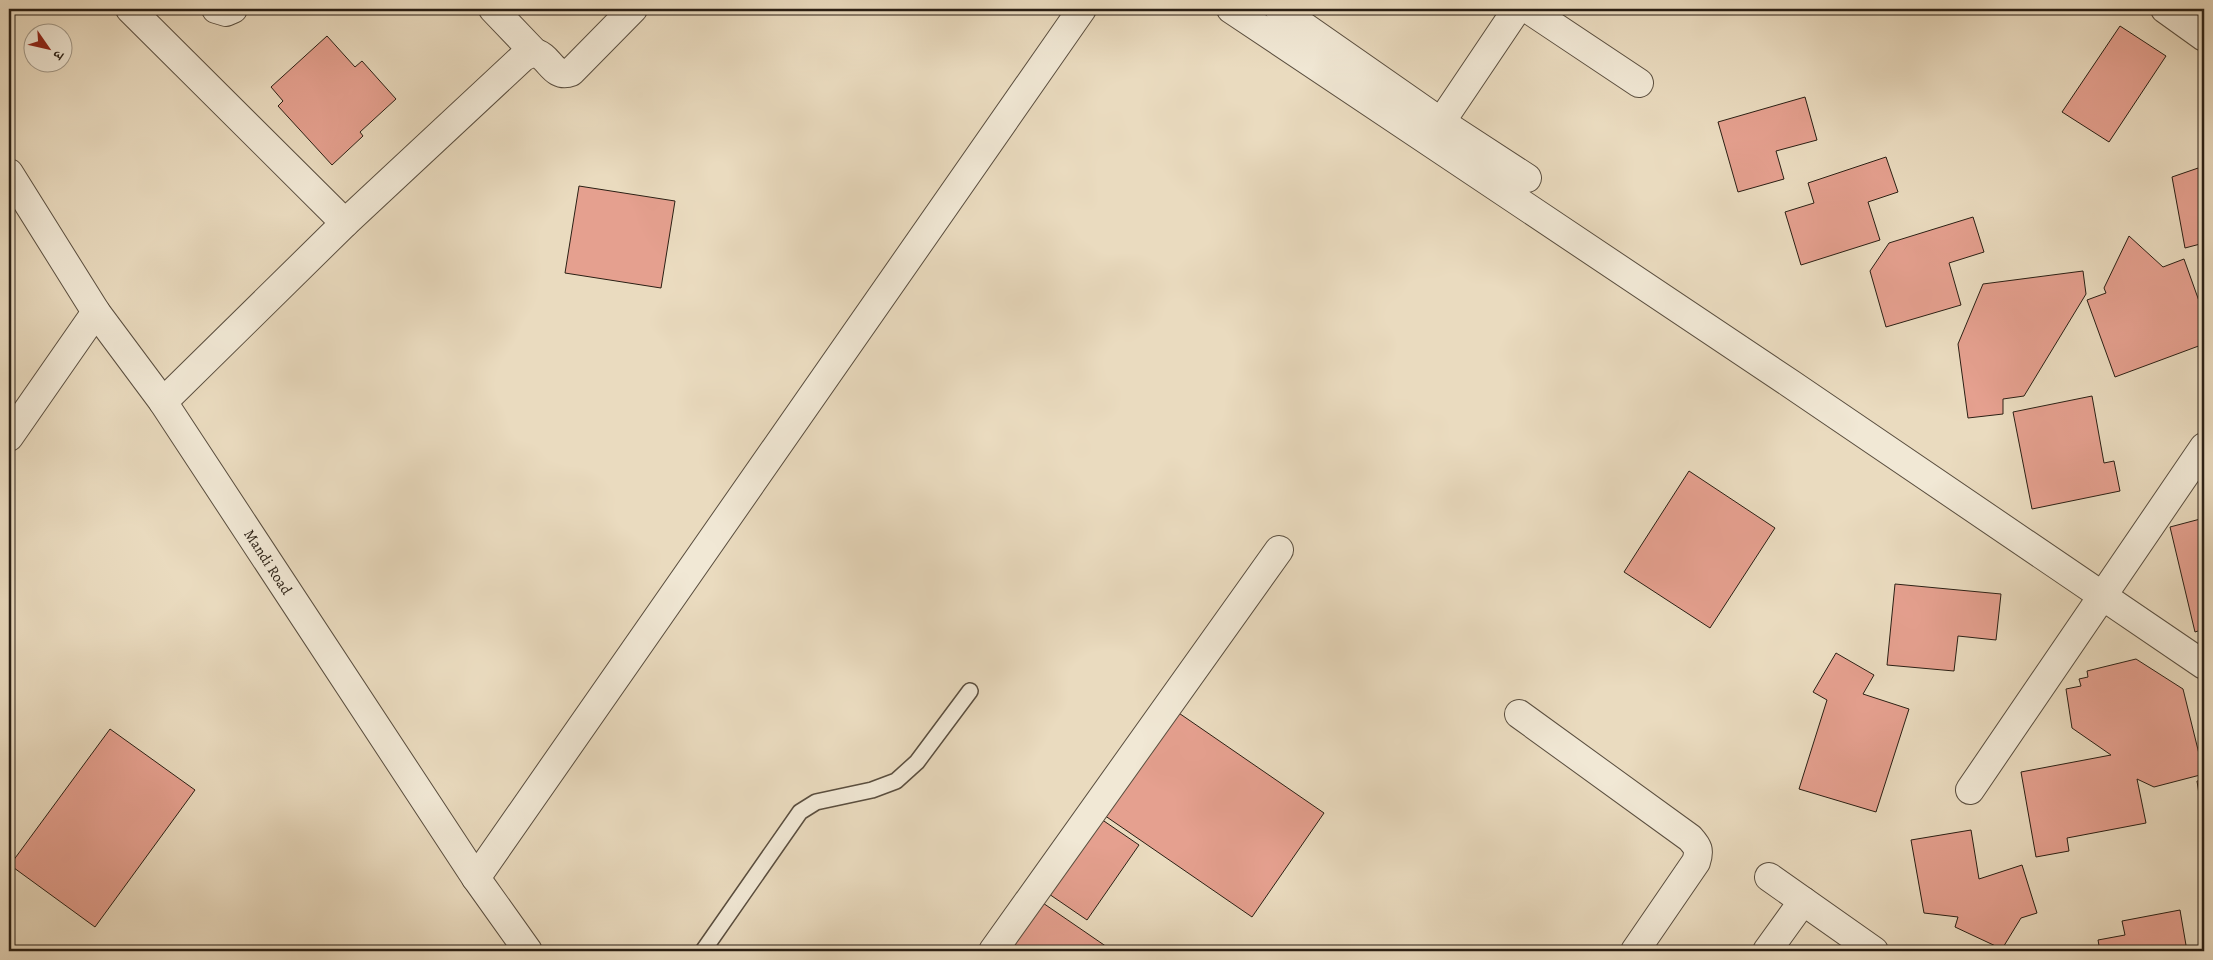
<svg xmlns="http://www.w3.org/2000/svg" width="2213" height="960" viewBox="0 0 2213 960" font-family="Alegreya,'Noto Serif Devanagari',serif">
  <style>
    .building { fill: #e5a08f; stroke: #2a1f14 }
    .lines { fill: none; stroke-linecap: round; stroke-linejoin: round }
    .service-casing { stroke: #5a4e3f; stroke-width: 18 }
    .minor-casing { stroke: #5a4e3f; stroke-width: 30 }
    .tertiary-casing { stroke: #5a4e3f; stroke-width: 30 }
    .service { stroke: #f1e8d5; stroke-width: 15 }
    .minor { stroke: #f1e8d5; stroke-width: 28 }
    .tertiary { stroke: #f1e8d5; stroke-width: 28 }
    .labels { text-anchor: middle; stroke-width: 4; stroke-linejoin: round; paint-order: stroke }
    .street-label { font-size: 15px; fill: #2a1f14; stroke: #f1e8d5 }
  </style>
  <rect width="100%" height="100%" fill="#eadbbf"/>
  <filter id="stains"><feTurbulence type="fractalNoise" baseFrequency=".004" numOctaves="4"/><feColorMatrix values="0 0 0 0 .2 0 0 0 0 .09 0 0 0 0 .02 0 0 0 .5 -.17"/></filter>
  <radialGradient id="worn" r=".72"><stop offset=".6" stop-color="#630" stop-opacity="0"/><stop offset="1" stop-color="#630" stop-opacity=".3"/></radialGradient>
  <!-- building -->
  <g class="building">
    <polygon points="2120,26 2166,56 2109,142 2062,112"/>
    <polygon points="327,36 355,67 362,61 396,99 360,132 363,136 332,165 278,106 283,101 271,87"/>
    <polygon points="1805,97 1817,140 1776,151 1784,179 1738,192 1718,122"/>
    <polygon points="1886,157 1898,192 1868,202 1880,240 1801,265 1785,212 1814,203 1808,183"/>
    <polygon points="2204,166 2204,243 2185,248 2172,177"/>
    <polygon points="579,186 675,201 661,288 565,273"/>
    <polygon points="1973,217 1984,252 1949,263 1961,305 1886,327 1870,271 1889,243"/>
    <polygon points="2129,236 2163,267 2184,259 2204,315 2204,344 2115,377 2087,300 2106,293 2104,288"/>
    <polygon points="2083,271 2086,294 2024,396 2003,399 2003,414 1968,418 1958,344 1983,284"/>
    <polygon points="2092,396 2104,463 2114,461 2120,491 2032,509 2013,412"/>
    <polygon points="1689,471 1775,528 1710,628 1624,572"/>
    <polygon points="2204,518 2204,629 2195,632 2170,527"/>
    <polygon points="1895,584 2001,594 1996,640 1958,636 1954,671 1887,665"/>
    <polygon points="1836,653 1874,675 1863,694 1909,709 1876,812 1799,789 1827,700 1813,692"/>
    <polygon points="2136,659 2183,689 2204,774 2154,787 2137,779 2146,823 2067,838 2069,851 2036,857 2021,772 2111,755 2072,728 2066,689 2081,686 2079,679 2088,677 2087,671"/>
    <polygon points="1173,709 1324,813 1252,917 1101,813"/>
    <polygon points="110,729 195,790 95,927 10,865"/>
    <polygon points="2204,780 2204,828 2197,781"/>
    <polygon points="1101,819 1139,845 1087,920 1049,894"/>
    <polygon points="1971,830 1979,879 2022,865 2037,913 2021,918 2002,949 1955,927 1958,917 1924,913 1911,840"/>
    <polygon points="1040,901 1107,947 1104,951 1005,951"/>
    <polygon points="2180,910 2187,951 2100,951 2098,940 2125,935 2122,921"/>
    <polygon points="1778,940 1795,951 1770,951"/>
  </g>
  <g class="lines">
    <!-- service casing -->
    <g class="service-casing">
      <polyline id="service" points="703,951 800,812 816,802 872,790 896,781 917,762 970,691"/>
    </g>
    <!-- minor casing -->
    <g class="minor-casing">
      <g id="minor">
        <polyline points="130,9 345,223"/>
        <polyline points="216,9 226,12 233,9"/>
        <polyline points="493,9 535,53"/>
        <polyline points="1231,9 1791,384 2204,665"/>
        <polyline points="1279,9 1441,122 1527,178"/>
        <polyline points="1528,9 1639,83"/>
        <polyline points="2165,9 2204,37"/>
        <polyline points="1441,122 1517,9"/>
        <path d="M163 402 345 223 522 58C548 40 548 81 571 72L633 9"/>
        <polyline points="9,437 96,312"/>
        <path d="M1519 714 1690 838C1698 847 1700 850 1696 862L1635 951"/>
        <polyline points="1970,790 2204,447"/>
        <polyline points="1769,877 1874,951"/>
        <polyline points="476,878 1082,9"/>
        <polyline points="993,951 1279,550"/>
        <polyline points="1767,951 1803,901"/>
      </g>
    </g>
    <!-- tertiary casing -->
    <g class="tertiary-casing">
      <polyline id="tertiary" points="9,173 96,312 163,402 476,878 528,951"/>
    </g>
    <!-- service -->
    <use href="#service" class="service"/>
    <!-- minor -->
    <use href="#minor" class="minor"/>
    <!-- tertiary -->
    <use href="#tertiary" class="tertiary"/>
  </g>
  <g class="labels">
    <!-- street labels -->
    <g class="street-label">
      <text transform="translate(268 562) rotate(57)" y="5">Mandi Road</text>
    </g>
  </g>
  <!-- margin -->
  <rect width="2213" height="960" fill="none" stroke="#eadbbf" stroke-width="30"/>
  <rect x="10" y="10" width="2193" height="940" fill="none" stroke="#2a1f14" stroke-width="2.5"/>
  <rect x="15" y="15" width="2183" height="930" fill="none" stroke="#2a1f14"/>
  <!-- north arrow -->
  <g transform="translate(48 48) rotate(124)"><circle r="24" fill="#f1e8d5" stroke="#a19888"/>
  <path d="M0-4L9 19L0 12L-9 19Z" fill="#8f2418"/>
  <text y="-8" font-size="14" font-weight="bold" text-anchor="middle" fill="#2a1f14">उ</text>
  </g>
  <rect width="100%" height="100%" filter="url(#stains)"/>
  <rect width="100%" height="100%" fill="url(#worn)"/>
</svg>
